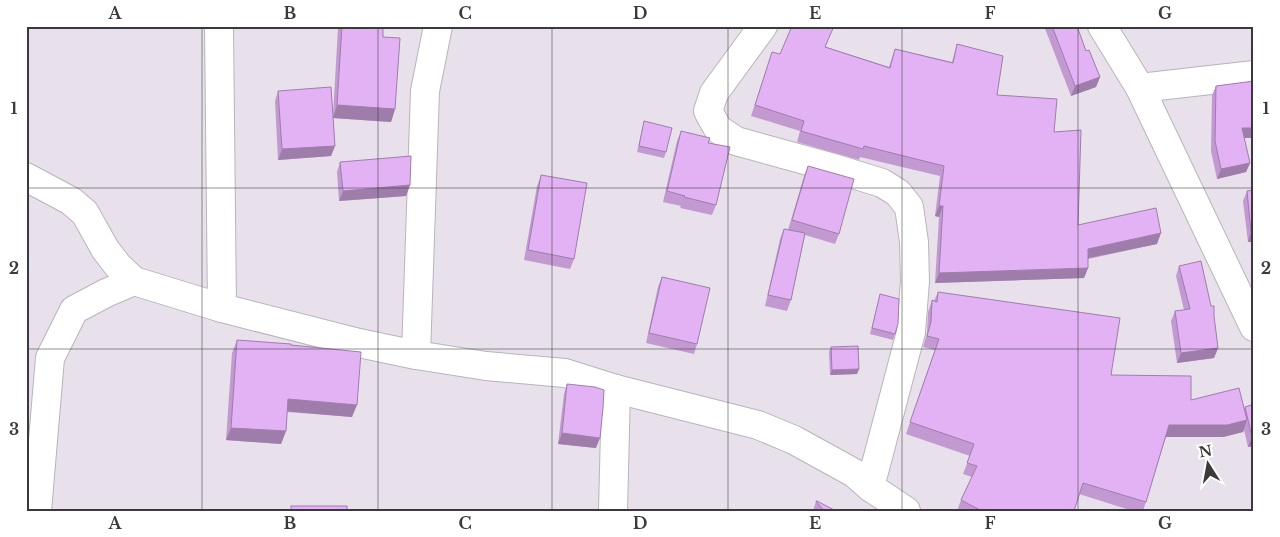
<svg xmlns="http://www.w3.org/2000/svg" width="1280" height="537" viewBox="0 0 1280 537" font-family="'Libre Baskerville',serif">
  <style>
    .lines { fill: none; stroke-linecap: round; stroke-linejoin: round }
    .minor-casing { stroke: #bab3bc; stroke-width: 30 }
    .minor { stroke: #fff; stroke-width: 28 }
    .wall { fill: #c399d2 }
    .shaded-wall { fill: #9f7dab }
    .building { fill: #e3b2f4; stroke: #9f7dab }
    .grid { fill: none; stroke: #3c393d; stroke-width: 1; stroke-opacity: 0.55 }
    .neatline { fill: none; stroke: #3c393d; stroke-width: 2 }
    .grid-label { font-size: 16px; text-anchor: middle; font-weight: bold; fill: #3c393d }
  </style>
  <rect width="100%" height="100%" fill="#e8e1eb"/>
  <g class="lines">
    <!-- minor casing -->
    <g class="minor-casing">
      <g id="minor">
        <polyline points="219,26 222,308"/>
        <polyline points="763,26 714,93 708,111 718,129 736,141 830,167 882,183 898,193 909,207 914,242 915,281 911,332 870,487"/>
        <polyline points="1102,26 1140,88 1254,327"/>
        <polyline points="1140,88 1254,75"/>
        <polyline points="26,177 71,201 85,213 105,249 118,266 134,281 222,308 359,343 416,355 486,366 565,373 616,389 758,425 794,440 854,473 870,487 906,511"/>
        <polyline points="416,355 425,91 438,26"/>
        <polyline points="37,511 50,358 74,310 106,293 134,281"/>
        <polyline points="613,511 616,389"/>
      </g>
    </g>
    <!-- minor -->
    <use href="#minor" class="minor"/>
  </g>
  <!-- wall -->
  <g class="wall">
    <polygon points="328,26 383,26 383,37 395,109 391,122 333,118 335,146 331,156 278,160 275,101 278,91 333,115 338,28 328,28"/>
    <polygon points="1044,26 1077,26 1086,51 1100,77 1096,87 1071,96"/>
    <polygon points="957,44 997,95 1054,132 1078,225 1157,244 1088,259 1088,268 1084,278 935,283 939,217 935,216 940,176 860,157 859,160 797,142 800,131 751,116 772,52 780,54 826,47 889,67 895,49 952,62"/>
    <polygon points="1254,81 1254,138 1244,138 1250,163 1246,172 1217,179 1211,151 1212,95 1216,86"/>
    <polygon points="644,121 666,152 664,158 637,152"/>
    <polygon points="681,131 708,143 716,205 712,215 680,208 681,206 663,202 677,141"/>
    <polygon points="340,162 410,185 406,196 339,201 337,172"/>
    <polygon points="808,166 839,234 835,244 805,235 791,300 787,311 765,306 780,239 784,229 788,230 804,176"/>
    <polygon points="541,175 574,259 570,269 524,260 537,186"/>
    <polygon points="1254,190 1254,242 1248,242 1243,201 1247,191"/>
    <polygon points="1179,266 1214,316 1218,348 1214,358 1177,363 1171,321 1175,311 1184,310 1176,276"/>
    <polygon points="662,277 697,344 694,354 646,343 658,287"/>
    <polygon points="938,292 1111,375 1191,400 1244,408 1254,404 1254,446 1248,447 1244,430 1243,432 1223,437 1166,437 1143,511 1133,511 1079,494 1074,511 957,511 961,500 972,477 963,474 970,456 906,434 935,350 923,347 927,333 928,312 932,300 934,301"/>
    <polygon points="880,294 895,334 893,340 870,334"/>
    <polygon points="237,340 291,345 352,417 287,412 286,431 281,444 226,440 232,353"/>
    <polygon points="831,347 859,369 857,374 830,375 829,352"/>
    <polygon points="567,384 596,448 558,444 564,394"/>
    <polygon points="816,501 836,511 813,511"/>
  </g>
  <!-- shaded-wall -->
  <g class="shaded-wall">
    <polygon points="329,26 339,26 338,28 328,28"/>
    <polygon points="1100,77 1096,87 1071,96 1075,86"/>
    <polygon points="337,105 395,109 391,122 333,118"/>
    <polygon points="1242,128 1254,128 1254,138 1239,138"/>
    <polygon points="335,146 331,156 278,160 282,149"/>
    <polygon points="1250,163 1246,172 1217,179 1221,169"/>
    <polygon points="410,185 406,196 339,201 343,191"/>
    <polygon points="939,206 943,206 939,217 935,216"/>
    <polygon points="1251,232 1254,232 1254,242 1248,242"/>
    <polygon points="1161,233 1157,244 1084,259 1088,249"/>
    <polygon points="1088,268 1084,278 935,283 939,273"/>
    <polygon points="1218,348 1214,358 1177,363 1181,353"/>
    <polygon points="859,369 857,374 830,375 832,370"/>
    <polygon points="288,399 357,405 352,417 283,411"/>
    <polygon points="1247,420 1243,432 1223,437 1165,437 1169,425"/>
    <polygon points="231,428 286,431 281,444 226,440"/>
    <polygon points="562,433 600,438 596,448 558,444"/>
    <polygon points="1254,436 1254,446 1248,447 1252,437"/>
  </g>
  <!-- building -->
  <g class="building">
    <polygon points="342,26 383,26 383,37 400,38 395,109 337,105"/>
    <polygon points="792,26 834,26 825,47 890,68 895,49 953,63 957,44 1003,56 997,95 1057,99 1054,132 1081,130 1078,225 1156,208 1161,233 1088,249 1088,268 939,273 943,206 939,206 944,166 864,146 863,149 801,131 804,121 755,105 772,52 780,54"/>
    <polygon points="1052,26 1077,26 1086,51 1089,50 1100,77 1075,86"/>
    <polygon points="1254,81 1254,128 1242,128 1250,163 1221,169 1215,141 1216,86"/>
    <polygon points="331,87 335,146 282,149 278,91"/>
    <polygon points="644,121 672,128 666,152 639,146"/>
    <polygon points="681,131 710,138 708,143 730,147 716,205 684,197 685,196 667,191"/>
    <polygon points="411,156 410,185 343,191 340,162"/>
    <polygon points="808,166 854,179 839,234 792,220"/>
    <polygon points="541,175 587,183 574,259 528,250"/>
    <polygon points="1254,190 1254,232 1251,232 1247,191"/>
    <polygon points="784,229 805,233 791,300 768,295"/>
    <polygon points="1201,261 1211,306 1214,306 1214,316 1218,348 1181,353 1175,311 1190,309 1179,266"/>
    <polygon points="662,277 710,288 697,344 649,333"/>
    <polygon points="938,292 1120,318 1111,375 1191,376 1191,400 1239,388 1247,420 1227,425 1169,425 1146,502 1083,483 1074,511 982,511 961,500 977,466 967,463 974,444 910,422 939,339 927,336 931,322 932,300 937,302"/>
    <polygon points="880,294 899,299 898,324 895,334 872,328"/>
    <polygon points="237,340 291,344 291,345 361,352 357,405 288,399 286,431 231,428"/>
    <polygon points="858,346 859,369 832,370 831,347"/>
    <polygon points="567,384 595,387 604,390 603,408 600,438 562,433"/>
    <polygon points="1254,404 1254,436 1252,437 1245,407"/>
    <polygon points="816,501 817,501 836,511 824,511"/>
    <rect x="291" y="506" width="56" height="5"/>
  </g>
  <!-- grid -->
  <path class="grid" d="M202 26V511M378 26V511M552 26V511M728 26V511M902 26V511M1078 26V511M26 188H1254M26 349H1254"/>
  <!-- border -->
  <rect width="1280" height="537" fill="none" stroke="#ffffff" stroke-width="55"/>
  <!-- north arrow -->
  <g transform="translate(1208 464) rotate(349)" stroke="#ffffff" stroke-width="4" paint-order="stroke">
  <path d="M0-4L9 19L0 12L-9 19Z" fill="#3c393d"/>
  <text y="-8" font-size="14" font-weight="bold" text-anchor="middle" fill="#3c393d">N</text>
  </g>
  <rect x="28" y="28" width="1224" height="482" class="neatline"/>
  <g class="grid-label">
    <text x="115" y="19">A</text>
    <text x="290" y="19">B</text>
    <text x="465" y="19">C</text>
    <text x="640" y="19">D</text>
    <text x="815" y="19">E</text>
    <text x="990" y="19">F</text>
    <text x="1165" y="19">G</text>
    <text x="14" y="114">1</text>
    <text x="1266" y="114">1</text>
    <text x="14" y="274">2</text>
    <text x="1266" y="274">2</text>
    <text x="14" y="435">3</text>
    <text x="1266" y="435">3</text>
    <text x="115" y="529">A</text>
    <text x="290" y="529">B</text>
    <text x="465" y="529">C</text>
    <text x="640" y="529">D</text>
    <text x="815" y="529">E</text>
    <text x="990" y="529">F</text>
    <text x="1165" y="529">G</text>
  </g>
</svg>
